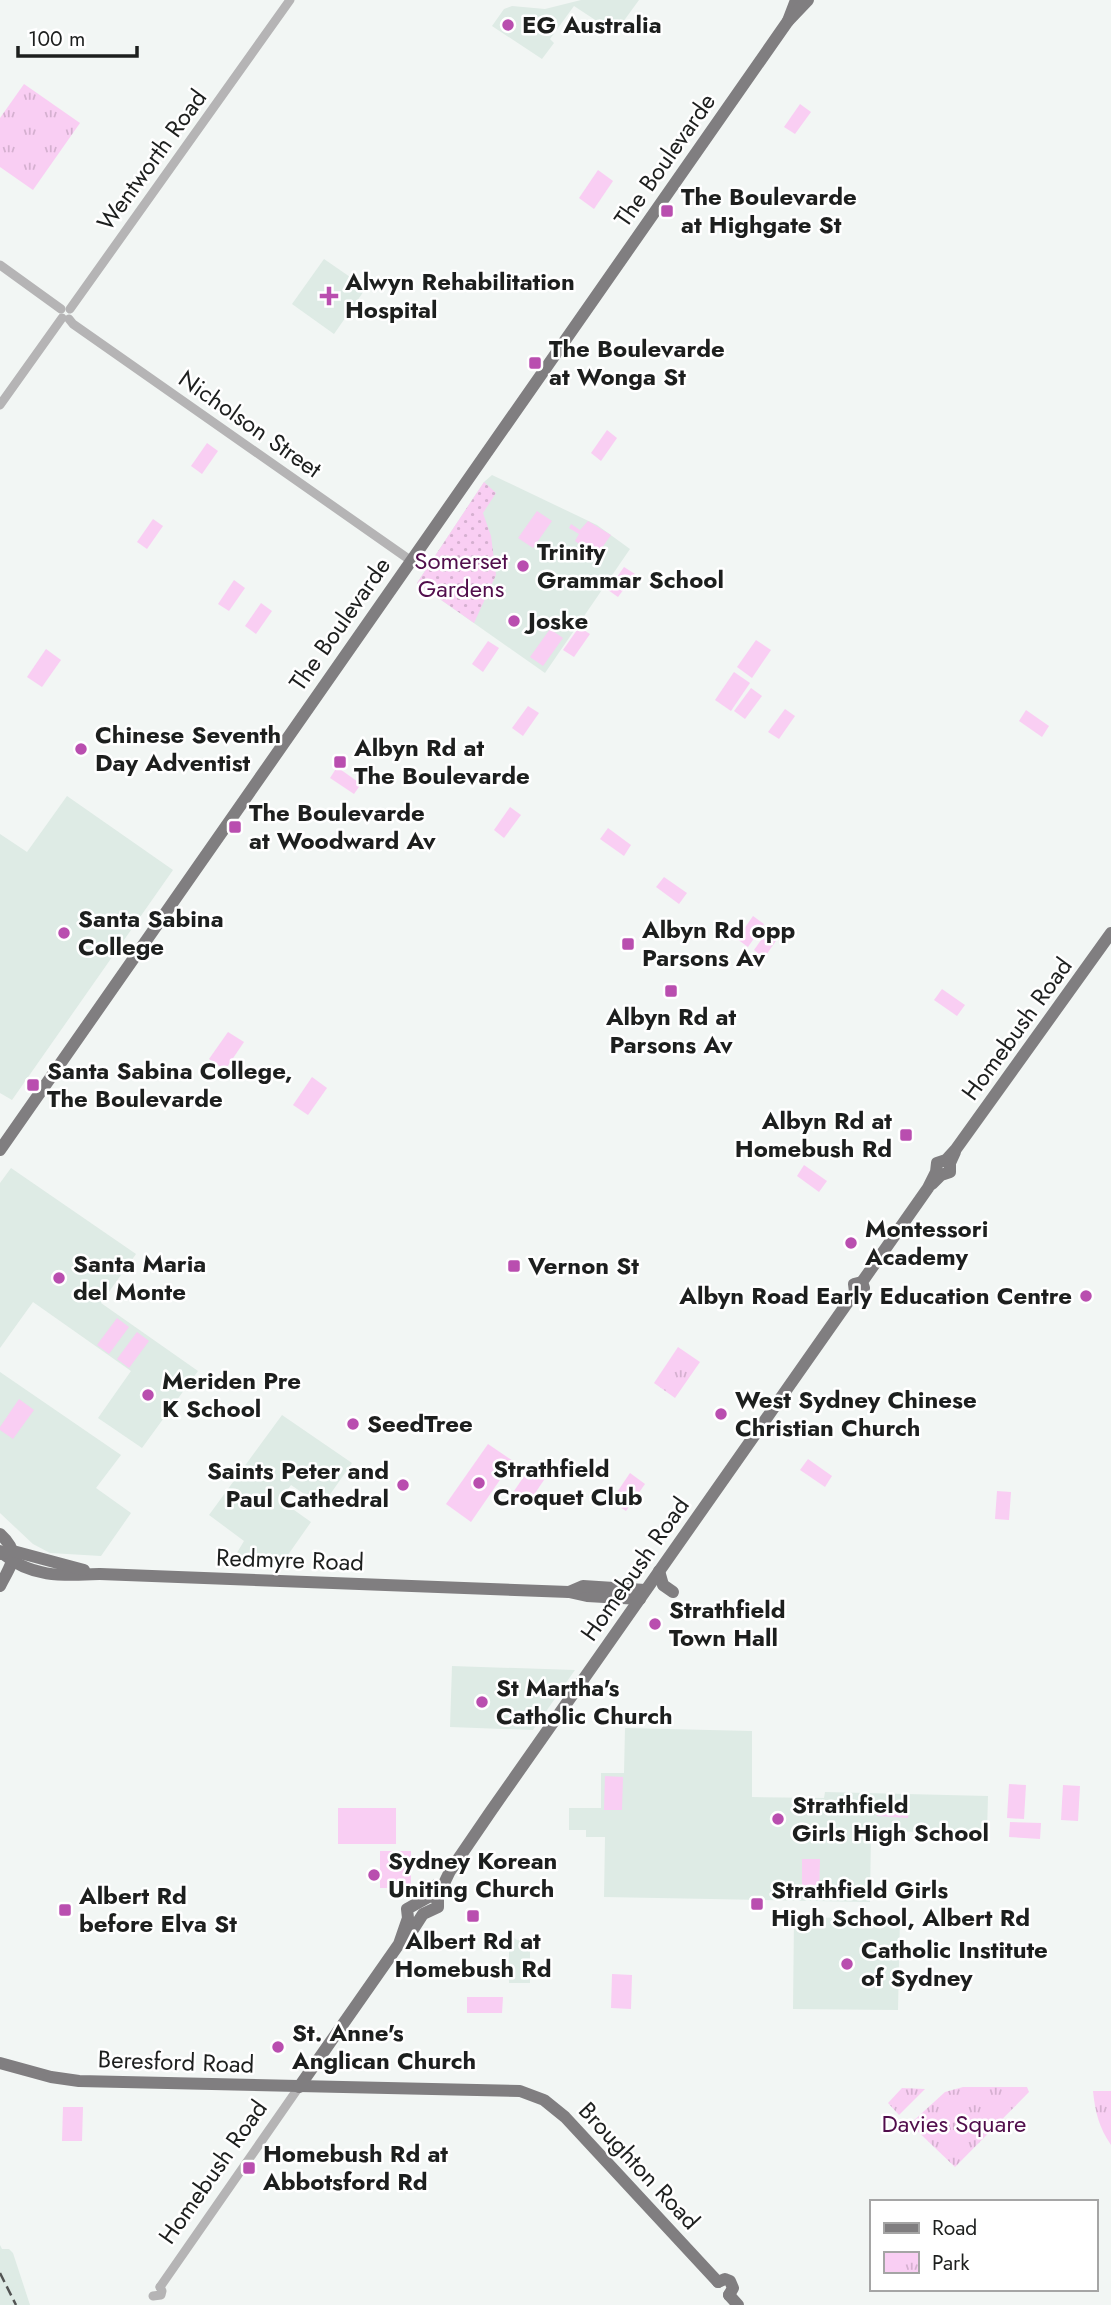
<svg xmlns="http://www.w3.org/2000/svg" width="1111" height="2305" viewBox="0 0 1111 2305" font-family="Jost,sans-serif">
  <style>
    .built { fill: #deebe5 }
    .grass { fill: url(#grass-dots) }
    .park { fill: url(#park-tufts) }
    .pitch { fill: #f9cef3 }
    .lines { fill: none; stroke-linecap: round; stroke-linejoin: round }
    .minor { stroke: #b5b4b5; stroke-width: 9 }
    .major { stroke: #807e80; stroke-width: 12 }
    .rail { stroke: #535554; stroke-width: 2.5; stroke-dasharray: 10 5; stroke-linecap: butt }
    .poi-dot { fill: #b94eaf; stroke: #fff; stroke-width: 2.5 }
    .labels { text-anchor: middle; stroke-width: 5; stroke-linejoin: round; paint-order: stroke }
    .poi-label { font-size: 24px; font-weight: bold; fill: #1d1f1e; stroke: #fff; text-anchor: start }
    .street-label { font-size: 24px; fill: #1d1f1e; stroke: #fff }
    .park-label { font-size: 24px; fill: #510e4c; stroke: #fff }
  </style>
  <defs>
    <pattern id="grass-dots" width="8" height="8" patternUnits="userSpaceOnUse" patternTransform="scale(1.75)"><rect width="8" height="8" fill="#f9cef3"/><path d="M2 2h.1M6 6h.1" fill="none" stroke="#d5b0d0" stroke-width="1.8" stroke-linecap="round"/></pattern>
    <pattern id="park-tufts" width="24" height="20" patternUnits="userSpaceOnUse" patternTransform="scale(1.75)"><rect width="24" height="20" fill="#f9cef3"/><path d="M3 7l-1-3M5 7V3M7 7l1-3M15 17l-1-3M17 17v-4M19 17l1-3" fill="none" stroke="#d5b0d0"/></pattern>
  </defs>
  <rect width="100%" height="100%" fill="#f2f6f4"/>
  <!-- built -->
  <g class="built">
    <polygon points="581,0 639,0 615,33 574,6 550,39 554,43 542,59 492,26 504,9 512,6 545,9"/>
    <polygon points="324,259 366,288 334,334 292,304"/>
    <polygon points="492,475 597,525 630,549 545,673 417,583 484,482"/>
    <polygon points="67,796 173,870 12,1100 0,1093 0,834 27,852"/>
    <polygon points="11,1168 136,1254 101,1303 198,1371 142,1448 98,1418 131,1371 33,1302 0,1348 0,1183"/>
    <polygon points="0,1372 121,1455 96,1488 131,1513 101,1556 50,1553 33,1544 0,1513"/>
    <polygon points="282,1415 352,1463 322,1506 291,1485 280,1500 311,1522 283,1562 232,1561 244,1541 209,1515"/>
    <polygon points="452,1666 575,1670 533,1730 450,1727"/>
    <polygon points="625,1728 752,1731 752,1797 824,1798 825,1792 988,1796 987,1833 871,1831 870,1902 604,1897 605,1837 586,1837 586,1830 569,1830 569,1808 601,1808 601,1773 624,1773"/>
    <polygon points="794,1917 900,1919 898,2010 793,2009"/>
    <polygon points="513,1937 517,1940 526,1941 529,1938 536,1945 530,1950 530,1983 509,1983 509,1948 506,1944"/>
    <polygon points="0,2245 2,2249 9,2249 13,2253 30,2305 0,2305"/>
  </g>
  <!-- grass -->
  <polygon class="grass" points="484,482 496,493 483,513 491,536 496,575 474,623 417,583"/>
  <!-- park -->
  <g class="park">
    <polygon points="24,84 80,123 33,190 0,167 0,118"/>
    <polygon points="678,1347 700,1362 675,1398 654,1383"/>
    <polygon points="963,2087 1027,2087 1029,2092 955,2167 910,2124 945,2092"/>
    <polygon points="902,2088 925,2089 899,2115 888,2103"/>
    <path d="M1093 2091H1111V2145C1099 2128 1095 2111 1093 2091Z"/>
  </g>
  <!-- pitch -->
  <g class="pitch">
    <polygon points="800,104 811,112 795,134 784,127"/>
    <polygon points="598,170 613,181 594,209 579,198"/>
    <polygon points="607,430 617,438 601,461 591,453"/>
    <polygon points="207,443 218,451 202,474 191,466"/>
    <polygon points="537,511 552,521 533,548 518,538"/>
    <polygon points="153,519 163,526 147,549 137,542"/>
    <polygon points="588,521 611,535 596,556 575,541 579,534 569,528 571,524 580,530"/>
    <polygon points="624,567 635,574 618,597 608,590"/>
    <polygon points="234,580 245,588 229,611 218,604"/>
    <polygon points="261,603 272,611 256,634 245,626"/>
    <polygon points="579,627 590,634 574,657 563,650"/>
    <polygon points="550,629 563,638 543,666 530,657"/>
    <polygon points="756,640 771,650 752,678 737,667"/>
    <polygon points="488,641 499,648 483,672 472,664"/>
    <polygon points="46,649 61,660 42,687 27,677"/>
    <polygon points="734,672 750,683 731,711 715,700"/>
    <polygon points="751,688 762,696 745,719 734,711"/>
    <polygon points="528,706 539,713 523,736 512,728"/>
    <polygon points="785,709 795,716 779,739 768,732"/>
    <polygon points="1026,710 1049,726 1042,737 1019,721"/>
    <polygon points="337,767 361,784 354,794 330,778"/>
    <polygon points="510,807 521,815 504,838 494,830"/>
    <polygon points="608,828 631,845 624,856 600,839"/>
    <polygon points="664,877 687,893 679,904 656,887"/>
    <polygon points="753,916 764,924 748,947 737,939"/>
    <polygon points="770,927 780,935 764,958 754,950"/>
    <polygon points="942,989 965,1005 957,1016 934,1000"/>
    <polygon points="228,1032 244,1042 225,1070 209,1059"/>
    <polygon points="312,1077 327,1088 308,1115 293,1105"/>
    <polygon points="804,1165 827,1181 819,1192 797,1176"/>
    <polygon points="117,1318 129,1327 109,1354 97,1345"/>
    <polygon points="137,1332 149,1341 129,1368 117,1359"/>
    <polygon points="19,1399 34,1410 13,1439 0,1430 0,1427"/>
    <polygon points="488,1444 513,1461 471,1522 446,1504"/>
    <polygon points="808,1459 832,1476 825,1487 800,1470"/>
    <polygon points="531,1466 546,1477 527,1505 512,1494"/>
    <polygon points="630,1473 645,1484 626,1511 611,1501"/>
    <polygon points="997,1491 1011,1492 1009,1520 995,1519"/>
    <polygon points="605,1776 623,1777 622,1810 604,1810"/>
    <polygon points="1009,1784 1026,1785 1024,1819 1007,1818"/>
    <polygon points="1063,1785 1080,1786 1078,1821 1061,1820"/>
    <polygon points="878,1801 909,1802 908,1818 877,1816"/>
    <rect x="338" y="1808" width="58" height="36"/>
    <polygon points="1010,1822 1041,1823 1040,1839 1009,1837"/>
    <rect x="380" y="1851" width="31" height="37"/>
    <polygon points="802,1859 820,1859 819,1893 802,1893"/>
    <polygon points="612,1974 632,1975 631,2009 611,2008"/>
    <polygon points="467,1997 503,1997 502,2013 467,2013"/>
    <polygon points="63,2107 83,2107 82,2141 62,2141"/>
  </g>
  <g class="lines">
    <!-- minor -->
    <g class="minor">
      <polyline points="0,265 61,309"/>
      <polyline points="70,309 290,0"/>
      <polyline points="69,319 73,324 410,560"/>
      <polyline points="0,405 62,318"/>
      <polyline points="160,2287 299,2087"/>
      <polyline points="153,2296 161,2295 162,2291 160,2287"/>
    </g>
    <!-- major -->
    <g class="major">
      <polyline points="788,21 796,0"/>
      <polyline points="0,1150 788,21 808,0"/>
      <polyline points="932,1184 941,1175 950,1172 950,1163 955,1152"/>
      <polyline points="864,1288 862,1282 928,1188 936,1172 937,1163 946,1160 956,1149 1111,933"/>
      <path d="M0 1534C22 1554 11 1564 0 1586"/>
      <path d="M0 1551C29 1578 63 1576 100 1574L569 1592 587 1596 640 1599"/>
      <polyline points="0,1554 13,1551 84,1570"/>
      <polyline points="659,1571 663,1585 673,1592"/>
      <polyline points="569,1592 583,1586 645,1590"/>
      <polyline points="437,1898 450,1871 491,1811 855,1292 854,1284 862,1282"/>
      <polyline points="405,1942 423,1914 438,1907 438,1900 432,1896"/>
      <polyline points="0,2063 51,2077 79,2081 520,2091 544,2100 565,2117 718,2282"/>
      <polyline points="299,2087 399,1944 408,1918 407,1909 432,1895 436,1885"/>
      <polyline points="718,2282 725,2279 730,2281 733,2288 729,2295"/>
      <polyline points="729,2295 738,2305"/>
    </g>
    <!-- rail -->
    <polyline class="rail" points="0,2273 16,2305"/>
  </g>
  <!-- markers -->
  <g class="poi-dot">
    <circle cx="508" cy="25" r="7"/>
    <rect x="660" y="204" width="14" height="14" rx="3.5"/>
    <path d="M325.5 285.5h7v7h7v7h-7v7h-7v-7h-7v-7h7z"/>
    <rect x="528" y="356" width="14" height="14" rx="3.5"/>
    <circle cx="523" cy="566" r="7"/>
    <circle cx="514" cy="621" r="7"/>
    <circle cx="81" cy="749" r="7"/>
    <rect x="333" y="755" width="14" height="14" rx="3.5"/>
    <rect x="228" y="820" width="14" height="14" rx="3.5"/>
    <circle cx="64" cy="933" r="7"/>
    <rect x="621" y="937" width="14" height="14" rx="3.5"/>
    <rect x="664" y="984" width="14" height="14" rx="3.5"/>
    <rect x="26" y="1078" width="14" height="14" rx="3.5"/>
    <rect x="899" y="1128" width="14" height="14" rx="3.5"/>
    <circle cx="851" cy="1243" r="7"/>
    <rect x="507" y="1259" width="14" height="14" rx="3.5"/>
    <circle cx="59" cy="1278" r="7"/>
    <circle cx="1086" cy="1296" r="7"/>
    <circle cx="148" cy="1395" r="7"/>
    <circle cx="721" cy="1414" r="7"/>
    <circle cx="353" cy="1424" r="7"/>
    <circle cx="479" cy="1483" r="7"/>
    <circle cx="403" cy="1485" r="7"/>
    <circle cx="655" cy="1624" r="7"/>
    <circle cx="482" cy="1702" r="7"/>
    <circle cx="778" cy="1819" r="7"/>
    <circle cx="374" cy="1875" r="7"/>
    <rect x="750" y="1897" width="14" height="14" rx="3.5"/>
    <rect x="58" y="1903" width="14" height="14" rx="3.5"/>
    <rect x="466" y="1909" width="14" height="14" rx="3.5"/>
    <circle cx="847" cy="1964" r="7"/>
    <circle cx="278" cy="2047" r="7"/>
    <rect x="242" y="2161" width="14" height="14" rx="3.5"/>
  </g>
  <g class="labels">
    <!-- poi labels -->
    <g class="poi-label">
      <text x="522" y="33">EG Australia</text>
      <text x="681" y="205">The Boulevarde<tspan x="681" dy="28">at Highgate St</tspan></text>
      <text x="345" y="290">Alwyn Rehabilitation<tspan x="345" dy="28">Hospital</tspan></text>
      <text x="549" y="357">The Boulevarde<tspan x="549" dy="28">at Wonga St</tspan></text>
      <text x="537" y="560">Trinity<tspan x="537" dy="28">Grammar School</tspan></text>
      <text x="528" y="629">Joske</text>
      <text x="95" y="743">Chinese Seventh<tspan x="95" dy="28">Day Adventist</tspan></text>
      <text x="354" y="756">Albyn Rd at<tspan x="354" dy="28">The Boulevarde</tspan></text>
      <text x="249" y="821">The Boulevarde<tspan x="249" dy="28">at Woodward Av</tspan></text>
      <text x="78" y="927">Santa Sabina<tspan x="78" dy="28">College</tspan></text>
      <text x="642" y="938">Albyn Rd opp<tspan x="642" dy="28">Parsons Av</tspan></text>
      <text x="671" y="1025" text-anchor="middle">Albyn Rd at<tspan x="671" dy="28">Parsons Av</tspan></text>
      <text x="47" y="1079">Santa Sabina College,<tspan x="47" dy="28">The Boulevarde</tspan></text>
      <text x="892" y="1129" text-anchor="end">Albyn Rd at<tspan x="892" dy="28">Homebush Rd</tspan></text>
      <text x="865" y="1237">Montessori<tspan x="865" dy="28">Academy</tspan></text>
      <text x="73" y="1272">Santa Maria<tspan x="73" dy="28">del Monte</tspan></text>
      <text x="528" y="1274">Vernon St</text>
      <text x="1072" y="1304" text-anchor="end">Albyn Road Early Education Centre</text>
      <text x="162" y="1389">Meriden Pre<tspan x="162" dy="28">K School</tspan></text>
      <text x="735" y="1408">West Sydney Chinese<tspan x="735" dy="28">Christian Church</tspan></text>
      <text x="367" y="1432">SeedTree</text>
      <text x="493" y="1477">Strathfield<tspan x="493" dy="28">Croquet Club</tspan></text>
      <text x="389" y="1479" text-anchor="end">Saints Peter and<tspan x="389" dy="28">Paul Cathedral</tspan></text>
      <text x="669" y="1618">Strathfield<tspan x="669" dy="28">Town Hall</tspan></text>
      <text x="496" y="1696">St Martha's<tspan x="496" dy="28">Catholic Church</tspan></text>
      <text x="792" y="1813">Strathfield<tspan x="792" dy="28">Girls High School</tspan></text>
      <text x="388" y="1869">Sydney Korean<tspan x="388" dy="28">Uniting Church</tspan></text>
      <text x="771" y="1898">Strathfield Girls<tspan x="771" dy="28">High School, Albert Rd</tspan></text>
      <text x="79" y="1904">Albert Rd<tspan x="79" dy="28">before Elva St</tspan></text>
      <text x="473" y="1949" text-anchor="middle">Albert Rd at<tspan x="473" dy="28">Homebush Rd</tspan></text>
      <text x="861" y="1958">Catholic Institute<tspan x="861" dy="28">of Sydney</tspan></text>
      <text x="292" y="2041">St. Anne's<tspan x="292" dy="28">Anglican Church</tspan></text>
      <text x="263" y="2162">Homebush Rd at<tspan x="263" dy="28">Abbotsford Rd</tspan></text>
    </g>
    <!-- street labels -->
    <g class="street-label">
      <text transform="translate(152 160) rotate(-54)" y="8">Wentworth Road</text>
      <text transform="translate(665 160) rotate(-55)" y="8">The Boulevarde</text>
      <text transform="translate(250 424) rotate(35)" y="8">Nicholson Street</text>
      <text transform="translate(340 624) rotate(-55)" y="8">The Boulevarde</text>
      <text transform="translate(1017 1029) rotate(-54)" y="8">Homebush Road</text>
      <text transform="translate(290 1560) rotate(2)" y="8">Redmyre Road</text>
      <text transform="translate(635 1569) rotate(-55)" y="8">Homebush Road</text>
      <text transform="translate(176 2062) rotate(2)" y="8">Beresford Road</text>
      <text transform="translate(639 2166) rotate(47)" y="8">Broughton Road</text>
      <text transform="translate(213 2172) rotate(-55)" y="8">Homebush Road</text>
    </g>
    <!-- park labels -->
    <g class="park-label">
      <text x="461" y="569">Somerset<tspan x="461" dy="28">Gardens</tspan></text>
      <text x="954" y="2132">Davies Square</text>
    </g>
  </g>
  <!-- legend -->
  <rect x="870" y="2200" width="228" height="91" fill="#ffffff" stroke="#a5a5a5" stroke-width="2"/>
  <rect x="884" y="2223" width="35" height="10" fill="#807e80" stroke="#a5a5a5" stroke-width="2"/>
  <text x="932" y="2235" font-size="21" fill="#1d1f1e">Road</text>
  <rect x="884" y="2252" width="35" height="21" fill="url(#park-tufts)" stroke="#a5a5a5" stroke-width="2"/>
  <text x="932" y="2270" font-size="21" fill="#1d1f1e">Park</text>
  <!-- scale -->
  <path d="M18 46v10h119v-10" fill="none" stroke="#1d1f1e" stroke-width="3.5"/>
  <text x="28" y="46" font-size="21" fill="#1d1f1e" stroke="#ffffff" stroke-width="5" paint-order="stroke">100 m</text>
</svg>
